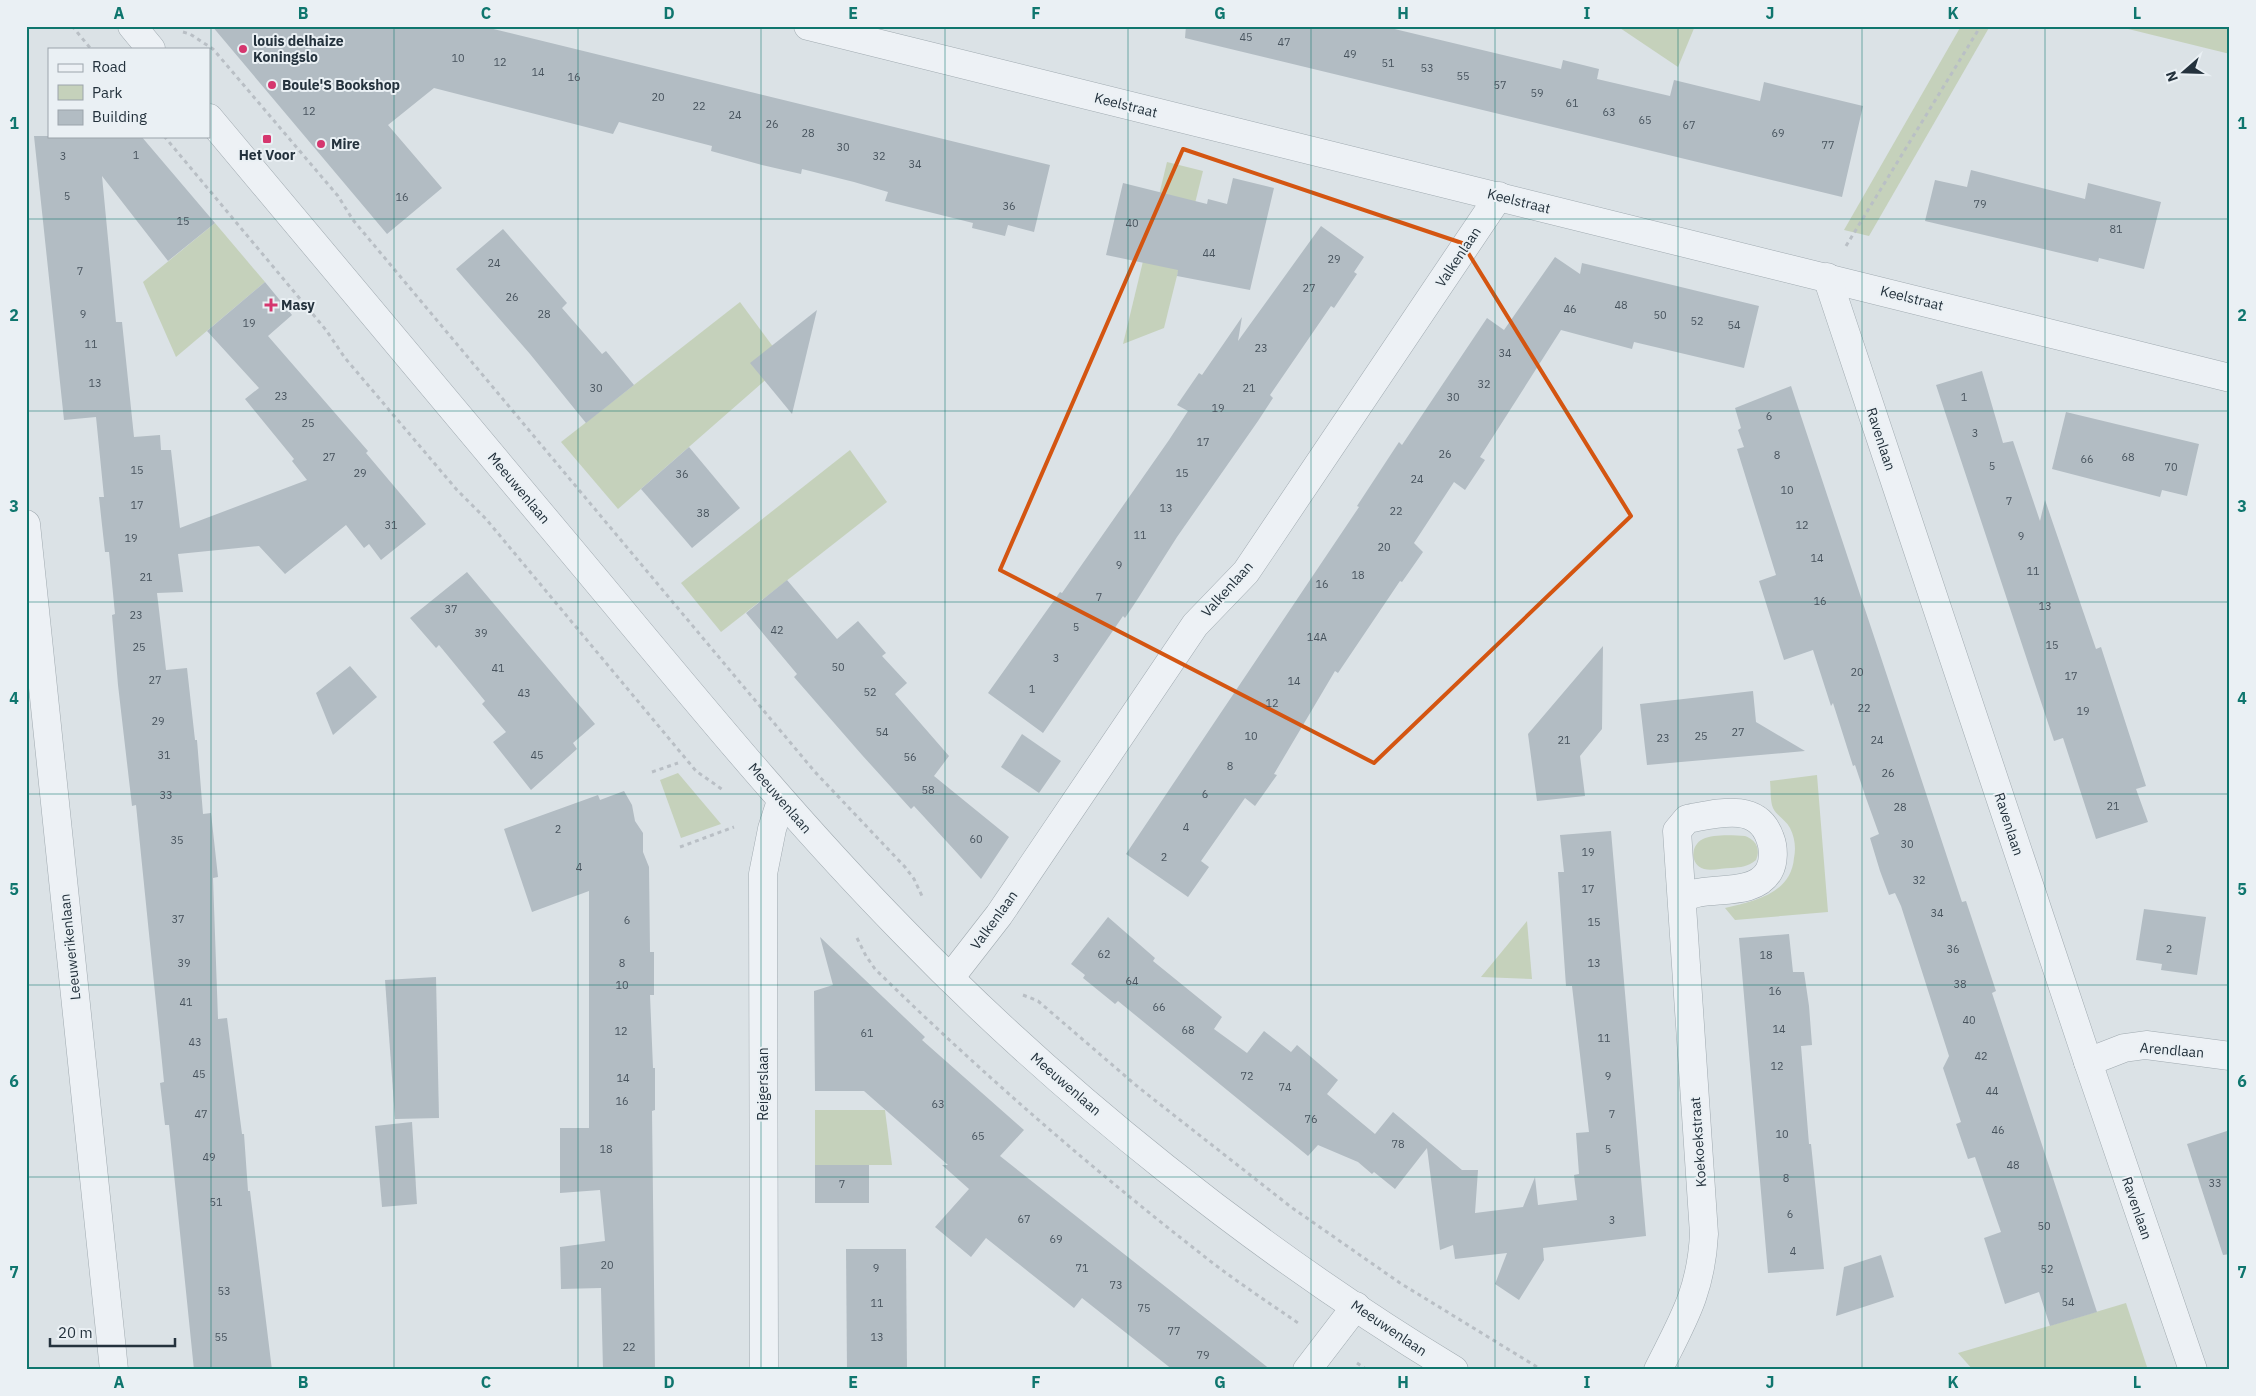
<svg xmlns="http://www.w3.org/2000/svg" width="2256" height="1396" viewBox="0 0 2256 1396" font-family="'IBM Plex Sans',sans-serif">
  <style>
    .green { fill: #c5d1bb }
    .building { fill: #b2bcc3 }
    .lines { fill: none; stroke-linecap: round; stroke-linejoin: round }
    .minor-casing { stroke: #a0aab0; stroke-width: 29 }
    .path { stroke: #b9bfc5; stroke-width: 3; stroke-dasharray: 4 4; stroke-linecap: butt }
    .minor { stroke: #edf1f5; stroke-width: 28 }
    .marked { fill: none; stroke: #d45511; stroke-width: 4; stroke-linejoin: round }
    .grid { fill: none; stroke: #0f766e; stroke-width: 1; stroke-opacity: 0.55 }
    .poi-dot { fill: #d5366e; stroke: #eaf0f4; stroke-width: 2 }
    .labels { text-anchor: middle; stroke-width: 4; stroke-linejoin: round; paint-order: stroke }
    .number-label { font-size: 11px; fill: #48545e }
    .poi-label { font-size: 14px; font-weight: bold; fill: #24323d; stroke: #eaf0f4; text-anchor: start }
    .street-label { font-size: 14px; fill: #24323d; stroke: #eaf0f4 }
    .neatline { fill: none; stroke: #0f766e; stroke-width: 2 }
    .grid-label { font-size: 16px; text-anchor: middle; font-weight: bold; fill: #0f766e }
  </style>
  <rect width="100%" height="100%" fill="#dbe2e6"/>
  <!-- green -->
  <g class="green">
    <polygon points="1617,26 1695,26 1678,67"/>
    <polygon points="1961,26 1990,26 1869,236 1844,230"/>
    <polygon points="2116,26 2230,26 2230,54"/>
    <polygon points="1167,162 1203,171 1164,328 1123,344"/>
    <polygon points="215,223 265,282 176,357 143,282"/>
    <polygon points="740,302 785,363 618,509 561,442"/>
    <polygon points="850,450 887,502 721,632 681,583"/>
    <polygon points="678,773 721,824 681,838 660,780"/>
    <path d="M1817 775 1828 912 1735 920 1725 908C1754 901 1791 894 1794 858 1796 848 1795 838 1790 828 1786 820 1776 815 1773 808 1770 801 1771 789 1770 781Z"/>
    <path d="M1745 836C1756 840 1761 849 1756 860 1748 867 1741 867 1731 868 1723 868 1712 871 1704 869 1690 865 1690 845 1703 839 1713 834 1733 835 1745 836Z"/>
    <polygon points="1527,921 1532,979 1481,977"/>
    <polygon points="815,1110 885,1110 892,1165 815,1165"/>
    <polygon points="2126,1303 2148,1370 1973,1370 1958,1353"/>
  </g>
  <!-- building -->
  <g class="building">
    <polygon points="212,26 481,26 1050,165 1034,232 1008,225 1005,236 972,228 973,223 885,201 888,192 854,182 802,169 801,174 762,165 711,151 712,146 619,122 613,134 434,88 388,125 442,188 387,234"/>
    <polygon points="1186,26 1382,26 1561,69 1563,60 1599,69 1597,79 1670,96 1674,80 1760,101 1764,82 1863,106 1842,197 1185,38"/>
    <polygon points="34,136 141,136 215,223 168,261 102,176 116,322 122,322 134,437 160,435 161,450 171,450 180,528 307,480 292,461 294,459 245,399 259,388 207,331 265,282 292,315 268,336 368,451 366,453 426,524 381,560 369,544 364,548 346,525 285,574 259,546 178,554 183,592 157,593 166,670 187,668 195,740 197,740 203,814 211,813 218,877 213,878 218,1019 227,1018 242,1134 244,1134 248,1191 250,1191 272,1370 194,1370 169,1125 165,1125 160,1083 164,1082 136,805 132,806 118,685 112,615 115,614 109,552 105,552 102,525 99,497 104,497 96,417 64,420"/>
    <polygon points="1971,170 2085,199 2088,183 2161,202 2144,269 2099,258 2098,262 1925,221 1935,180 1967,187"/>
    <polygon points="1233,178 1274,188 1250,290 1177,276 1178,270 1106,255 1123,183 1207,204 1208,199 1227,204"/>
    <polygon points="1321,226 1364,257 1354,272 1357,274 1334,308 1331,306 1270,395 1273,398 1258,421 1177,537 1137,600 1125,618 1123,616 1043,733 988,693 1060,592 1062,593 1169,440 1188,411 1177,405 1199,373 1202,375 1242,317 1238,341"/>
    <polygon points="503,229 567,303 562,308 602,354 606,351 634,385 586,423 530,354 456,269"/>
    <polygon points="1555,257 1580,274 1582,263 1759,306 1744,368 1634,342 1632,349 1561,330 1480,457 1485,460 1465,490 1454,482 1414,543 1423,552 1402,582 1400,581 1338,673 1335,671 1274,774 1277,775 1255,806 1245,798 1201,861 1209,867 1188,897 1126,854 1359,507 1357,506 1399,442 1402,445 1487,318 1504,330"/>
    <polygon points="817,310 792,414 750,363"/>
    <polygon points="1982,371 2003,443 2013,441 2040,521 2045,500 2096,649 2101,647 2146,786 2136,789 2148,822 2096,839 2063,738 2054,741 1936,385"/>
    <polygon points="1791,386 1962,902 1966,901 1996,991 1992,993 2097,1312 2050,1326 2039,1292 2005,1304 1984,1238 2001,1232 1975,1157 1968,1159 1956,1124 1961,1122 1943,1068 1949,1056 1901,906 1895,893 1889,895 1880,871 1870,838 1879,834 1866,798 1855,765 1853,766 1833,703 1831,706 1813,650 1784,660 1759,581 1776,575 1737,449 1744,447 1738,430 1741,428 1735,408"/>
    <polygon points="2066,412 2199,444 2187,496 2162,490 2160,497 2052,469"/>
    <polygon points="689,447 740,508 692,548 641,489"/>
    <polygon points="467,572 595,724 573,743 577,749 531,790 493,742 506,732 482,704 485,701 439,645 436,648 410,618"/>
    <polygon points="787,580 837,639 858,621 886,653 882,656 907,683 895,694 949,756 934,776 1009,837 981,879 914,806 911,809 862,755 794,677 797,674 746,613"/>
    <polygon points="1603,646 1602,729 1580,756 1585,796 1537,801 1528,734"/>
    <polygon points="350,666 377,697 333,735 316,693"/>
    <polygon points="1753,691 1756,722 1805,751 1647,765 1640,704"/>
    <polygon points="1022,734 1061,761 1039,793 1001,767"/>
    <polygon points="624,791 632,805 635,821 643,833 643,852 649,867 650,952 654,952 654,995 650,995 653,1068 655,1068 655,1110 652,1111 655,1370 603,1370 601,1288 561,1289 560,1247 605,1241 600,1190 560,1193 560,1128 589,1128 589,891 532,912 504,829 598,795 600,800"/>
    <polygon points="1611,831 1646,1236 1543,1248 1544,1260 1519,1300 1495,1284 1507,1253 1455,1259 1453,1245 1440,1250 1427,1148 1395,1189 1374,1172 1372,1174 1358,1162 1318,1145 1308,1156 1118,1001 1115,1004 1083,978 1085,975 1071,964 1108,917 1155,958 1153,961 1222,1017 1214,1029 1247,1053 1264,1031 1291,1052 1297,1045 1338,1080 1327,1094 1375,1134 1393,1112 1462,1170 1478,1170 1475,1213 1523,1207 1535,1177 1538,1205 1577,1200 1574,1175 1579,1174 1576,1133 1589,1132 1572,986 1566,986 1558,872 1564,872 1560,835"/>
    <polygon points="2144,909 2206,917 2197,975 2161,970 2162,964 2136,960"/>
    <polygon points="1789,934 1793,972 1804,972 1809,1006 1812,1045 1801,1046 1809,1144 1811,1144 1824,1269 1768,1273 1739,938"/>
    <polygon points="820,937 925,1037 922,1040 1024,1130 1000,1156 1271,1370 1173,1370 1082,1298 1074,1308 986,1238 971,1257 935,1227 969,1189 942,1165 948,1165 864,1091 815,1091 814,991 833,985"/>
    <polygon points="436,977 439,1118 395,1119 385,980"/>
    <polygon points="412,1122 417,1204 382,1207 375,1126"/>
    <polygon points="2230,1130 2230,1254 2223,1255 2187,1144"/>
    <rect x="815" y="1165" width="54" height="38"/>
    <polygon points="846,1249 906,1249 907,1370 847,1370"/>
    <polygon points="1881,1255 1894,1297 1836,1316 1844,1267"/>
  </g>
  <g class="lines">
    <!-- minor casing -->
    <g class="minor-casing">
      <g id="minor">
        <polyline points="132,26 151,49"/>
        <polyline points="808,26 2230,378"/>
        <path d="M209 118C329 262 449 406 570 549 679 679 785 811 904 932 1063 1096 1258 1251 1454 1370"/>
        <polyline points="1827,277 2088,1062 2193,1370"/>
        <polyline points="26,524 114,1370"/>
        <polyline points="950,978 999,915 1195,625 1246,572 1499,196"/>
        <polyline points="2088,1062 2124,1048 2146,1045 2230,1056"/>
        <polyline points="764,1370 763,874 772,829 781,801"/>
        <polyline points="1307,1370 1356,1306"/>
        <path d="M1658 1370C1683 1320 1701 1292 1704 1234L1677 831 1687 819C1716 814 1757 801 1770 838 1774 848 1774 862 1769 871 1751 903 1689 879 1682 905"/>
      </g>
    </g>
    <!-- path -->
    <g class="path">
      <polyline points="72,26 91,49"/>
      <polyline points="183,32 190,34 213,49 338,196 353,220 815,772 905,867 914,879 922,896"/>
      <polyline points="164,136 326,330 345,358 457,490 486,519 696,771 723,790"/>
      <polyline points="1846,246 1977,32 1979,26"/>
      <polyline points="652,772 678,763"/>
      <polyline points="680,847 734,827"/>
      <path d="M857 938 866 956 875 969C978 1070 1086 1164 1200 1253 1231 1278 1265 1300 1298 1323"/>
      <polyline points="1023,995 1038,1001 1138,1087 1291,1207 1400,1283 1542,1370"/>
      <polyline points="1357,1363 1367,1370"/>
    </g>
    <!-- minor -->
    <use href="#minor" class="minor"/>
  </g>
  <!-- marked area -->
  <path class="marked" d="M1183 149 1462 243 1631 516 1374 763 1000 570Z"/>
  <!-- grid -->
  <path class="grid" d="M211 26V1370M394 26V1370M578 26V1370M761 26V1370M945 26V1370M1128 26V1370M1311 26V1370M1495 26V1370M1678 26V1370M1862 26V1370M2045 26V1370M26 219H2230M26 411H2230M26 602H2230M26 794H2230M26 985H2230M26 1177H2230"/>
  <!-- markers -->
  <g class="poi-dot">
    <circle cx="243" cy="49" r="5"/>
    <circle cx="272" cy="85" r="5"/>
    <rect x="262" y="134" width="10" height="10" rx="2.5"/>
    <circle cx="321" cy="144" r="5"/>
    <path d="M268.5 297.5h5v5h5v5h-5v5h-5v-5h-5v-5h5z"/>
  </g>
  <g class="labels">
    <!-- number labels -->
    <g class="number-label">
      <text x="1246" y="41">45</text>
      <text x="1284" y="46">47</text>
      <text x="1350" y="58">49</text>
      <text x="458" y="62">10</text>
      <text x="500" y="66">12</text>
      <text x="1388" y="67">51</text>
      <text x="1427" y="72">53</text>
      <text x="538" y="76">14</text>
      <text x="1463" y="80">55</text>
      <text x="574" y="81">16</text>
      <text x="1500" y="89">57</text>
      <text x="1537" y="97">59</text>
      <text x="658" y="101">20</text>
      <text x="1572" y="107">61</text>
      <text x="699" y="110">22</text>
      <text x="309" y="115">12</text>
      <text x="1609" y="116">63</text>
      <text x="735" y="119">24</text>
      <text x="1645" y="124">65</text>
      <text x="772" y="128">26</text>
      <text x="1689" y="129">67</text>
      <text x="808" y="137">28</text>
      <text x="1778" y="137">69</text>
      <text x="1828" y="149">77</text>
      <text x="843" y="151">30</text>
      <text x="136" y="159">1</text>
      <text x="63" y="160">3</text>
      <text x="879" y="160">32</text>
      <text x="915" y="168">34</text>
      <text x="67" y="200">5</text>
      <text x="402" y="201">16</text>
      <text x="1980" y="208">79</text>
      <text x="1009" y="210">36</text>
      <text x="183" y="225">15</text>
      <text x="1132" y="227">40</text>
      <text x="2116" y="233">81</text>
      <text x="1209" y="257">44</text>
      <text x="1334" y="263">29</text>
      <text x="494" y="267">24</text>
      <text x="80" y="275">7</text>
      <text x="1309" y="292">27</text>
      <text x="512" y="301">26</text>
      <text x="1621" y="309">48</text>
      <text x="1570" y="313">46</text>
      <text x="83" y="318">9</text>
      <text x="544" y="318">28</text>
      <text x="1660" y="319">50</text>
      <text x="1697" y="325">52</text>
      <text x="249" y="327">19</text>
      <text x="1734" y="329">54</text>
      <text x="91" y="348">11</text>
      <text x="1261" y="352">23</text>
      <text x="1505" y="357">34</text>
      <text x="95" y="387">13</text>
      <text x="1484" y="388">32</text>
      <text x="596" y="392">30</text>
      <text x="1249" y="392">21</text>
      <text x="281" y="400">23</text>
      <text x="1453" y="401">30</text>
      <text x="1964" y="401">1</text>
      <text x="1218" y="412">19</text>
      <text x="1769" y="420">6</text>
      <text x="308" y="427">25</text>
      <text x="1975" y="437">3</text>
      <text x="1203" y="446">17</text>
      <text x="1445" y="458">26</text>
      <text x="1777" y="459">8</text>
      <text x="329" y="461">27</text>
      <text x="2128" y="461">68</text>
      <text x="2087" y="463">66</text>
      <text x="1992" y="470">5</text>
      <text x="2171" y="471">70</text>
      <text x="137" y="474">15</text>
      <text x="360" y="477">29</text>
      <text x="1182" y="477">15</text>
      <text x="682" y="478">36</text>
      <text x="1417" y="483">24</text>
      <text x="1787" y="494">10</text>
      <text x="2009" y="505">7</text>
      <text x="137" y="509">17</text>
      <text x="1166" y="512">13</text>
      <text x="1396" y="515">22</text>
      <text x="703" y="517">38</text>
      <text x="391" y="529">31</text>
      <text x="1802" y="529">12</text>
      <text x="1140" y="539">11</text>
      <text x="2021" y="540">9</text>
      <text x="131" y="542">19</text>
      <text x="1384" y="551">20</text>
      <text x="1817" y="562">14</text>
      <text x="1119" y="569">9</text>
      <text x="2033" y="575">11</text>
      <text x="1358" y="579">18</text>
      <text x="146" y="581">21</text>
      <text x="1322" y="588">16</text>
      <text x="1099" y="601">7</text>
      <text x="1820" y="605">16</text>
      <text x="2045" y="610">13</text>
      <text x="451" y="613">37</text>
      <text x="136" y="619">23</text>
      <text x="1076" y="631">5</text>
      <text x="777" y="634">42</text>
      <text x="481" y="637">39</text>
      <text x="1317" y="641">14A</text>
      <text x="2052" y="649">15</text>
      <text x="139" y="651">25</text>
      <text x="1056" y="662">3</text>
      <text x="838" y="671">50</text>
      <text x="498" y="672">41</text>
      <text x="1857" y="676">20</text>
      <text x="2071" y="680">17</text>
      <text x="155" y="684">27</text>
      <text x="1294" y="685">14</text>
      <text x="1032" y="693">1</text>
      <text x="870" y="696">52</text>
      <text x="524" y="697">43</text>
      <text x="1272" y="707">12</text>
      <text x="1864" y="712">22</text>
      <text x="2083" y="715">19</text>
      <text x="158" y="725">29</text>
      <text x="882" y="736">54</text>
      <text x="1738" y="736">27</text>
      <text x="1251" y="740">10</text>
      <text x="1701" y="740">25</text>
      <text x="1663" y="742">23</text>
      <text x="1564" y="744">21</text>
      <text x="1877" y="744">24</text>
      <text x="164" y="759">31</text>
      <text x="537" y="759">45</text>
      <text x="910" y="761">56</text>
      <text x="1230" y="770">8</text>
      <text x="1888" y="777">26</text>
      <text x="928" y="794">58</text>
      <text x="1205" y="798">6</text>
      <text x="166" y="799">33</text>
      <text x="2113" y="810">21</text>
      <text x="1900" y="811">28</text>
      <text x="1186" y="831">4</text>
      <text x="558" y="833">2</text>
      <text x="976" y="843">60</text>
      <text x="177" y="844">35</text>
      <text x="1907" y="848">30</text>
      <text x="1588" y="856">19</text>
      <text x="1164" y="861">2</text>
      <text x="579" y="871">4</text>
      <text x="1919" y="884">32</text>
      <text x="1588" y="893">17</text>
      <text x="1937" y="917">34</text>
      <text x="178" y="923">37</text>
      <text x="627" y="924">6</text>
      <text x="1594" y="926">15</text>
      <text x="1953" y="953">36</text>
      <text x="2169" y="953">2</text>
      <text x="1104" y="958">62</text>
      <text x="1766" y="959">18</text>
      <text x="184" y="967">39</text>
      <text x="622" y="967">8</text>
      <text x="1594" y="967">13</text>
      <text x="1132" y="985">64</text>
      <text x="1960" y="988">38</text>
      <text x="622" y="989">10</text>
      <text x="1775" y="995">16</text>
      <text x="186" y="1006">41</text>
      <text x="1159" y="1011">66</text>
      <text x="1969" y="1024">40</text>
      <text x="1779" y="1033">14</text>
      <text x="1188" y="1034">68</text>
      <text x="621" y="1035">12</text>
      <text x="867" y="1037">61</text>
      <text x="1604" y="1042">11</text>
      <text x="195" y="1046">43</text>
      <text x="1981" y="1060">42</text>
      <text x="1777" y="1070">12</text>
      <text x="199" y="1078">45</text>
      <text x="1247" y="1080">72</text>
      <text x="1608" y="1080">9</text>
      <text x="623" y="1082">14</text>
      <text x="1285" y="1091">74</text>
      <text x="1992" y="1095">44</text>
      <text x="622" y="1105">16</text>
      <text x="938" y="1108">63</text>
      <text x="201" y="1118">47</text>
      <text x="1612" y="1118">7</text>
      <text x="1311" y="1123">76</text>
      <text x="1998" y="1134">46</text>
      <text x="1782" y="1138">10</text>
      <text x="978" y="1140">65</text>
      <text x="1398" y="1148">78</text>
      <text x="606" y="1153">18</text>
      <text x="1608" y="1153">5</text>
      <text x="209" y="1161">49</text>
      <text x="2013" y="1169">48</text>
      <text x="1786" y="1182">8</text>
      <text x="2215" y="1187">33</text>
      <text x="842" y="1188">7</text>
      <text x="216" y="1206">51</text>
      <text x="1790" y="1218">6</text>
      <text x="1024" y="1223">67</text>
      <text x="1612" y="1224">3</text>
      <text x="2044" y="1230">50</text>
      <text x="1056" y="1243">69</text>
      <text x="1793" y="1255">4</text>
      <text x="607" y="1269">20</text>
      <text x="876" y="1272">9</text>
      <text x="1082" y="1272">71</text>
      <text x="2047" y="1273">52</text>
      <text x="1116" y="1289">73</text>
      <text x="224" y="1295">53</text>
      <text x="2068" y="1306">54</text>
      <text x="877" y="1307">11</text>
      <text x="1144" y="1312">75</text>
      <text x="1174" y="1335">77</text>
      <text x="221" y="1341">55</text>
      <text x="877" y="1341">13</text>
      <text x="629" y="1351">22</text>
      <text x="1203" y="1359">79</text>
    </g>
    <!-- poi labels -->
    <g class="poi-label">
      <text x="253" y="46">louis delhaize<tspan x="253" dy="16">Koningslo</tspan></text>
      <text x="282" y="90">Boule'S Bookshop</text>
      <text x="331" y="149">Mire</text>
      <text x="267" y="160" text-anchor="middle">Het Voor</text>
      <text x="281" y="310">Masy</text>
    </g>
    <!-- street labels -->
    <g class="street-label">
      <text transform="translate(1126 105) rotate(14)" y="5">Keelstraat</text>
      <text transform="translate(1519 201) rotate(14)" y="5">Keelstraat</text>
      <text transform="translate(1458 257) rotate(-56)" y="5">Valkenlaan</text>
      <text transform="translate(1912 298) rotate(14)" y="5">Keelstraat</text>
      <text transform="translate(1881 439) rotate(72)" y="5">Ravenlaan</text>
      <text transform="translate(519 488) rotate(50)" y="5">Meeuwenlaan</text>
      <text transform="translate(1227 589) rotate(-48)" y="5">Valkenlaan</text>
      <text transform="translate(780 798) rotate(49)" y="5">Meeuwenlaan</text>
      <text transform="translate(2009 824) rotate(72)" y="5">Ravenlaan</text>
      <text transform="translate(994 920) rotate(-54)" y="5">Valkenlaan</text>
      <text transform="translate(70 947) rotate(-96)" y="5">Leeuwerikenlaan</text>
      <text transform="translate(2172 1050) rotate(5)" y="5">Arendlaan</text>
      <text transform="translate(763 1084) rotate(-90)" y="5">Reigerslaan</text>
      <text transform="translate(1066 1084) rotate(41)" y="5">Meeuwenlaan</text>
      <text transform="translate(1698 1142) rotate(-94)" y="5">Koekoekstraat</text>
      <text transform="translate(2137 1208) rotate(71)" y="5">Ravenlaan</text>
      <text transform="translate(1389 1328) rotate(34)" y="5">Meeuwenlaan</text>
    </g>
  </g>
  <!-- border -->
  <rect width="2256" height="1396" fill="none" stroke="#eaf0f4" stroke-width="55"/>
  <!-- legend -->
  <rect x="48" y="48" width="162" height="90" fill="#eaf0f4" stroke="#9ba4ab"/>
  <rect x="58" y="64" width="25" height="8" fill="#edf1f5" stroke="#9ba4ab"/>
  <text x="92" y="72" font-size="15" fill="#24323d">Road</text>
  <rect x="58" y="85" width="25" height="15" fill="#c5d1bb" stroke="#9ba4ab"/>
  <text x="92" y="98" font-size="15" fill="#24323d">Park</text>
  <rect x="58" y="110" width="25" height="15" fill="#b2bcc3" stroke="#9ba4ab"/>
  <text x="92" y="122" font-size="15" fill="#24323d">Building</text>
  <!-- north arrow -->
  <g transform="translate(2184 72) rotate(250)" stroke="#eaf0f4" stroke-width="4" paint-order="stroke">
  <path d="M0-4L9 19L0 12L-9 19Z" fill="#24323d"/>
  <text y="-8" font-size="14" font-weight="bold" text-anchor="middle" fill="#24323d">N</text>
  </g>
  <!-- scale -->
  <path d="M50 1338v8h125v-8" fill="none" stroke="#24323d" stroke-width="2.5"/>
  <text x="58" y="1338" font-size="15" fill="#24323d" stroke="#eaf0f4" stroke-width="4" paint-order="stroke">20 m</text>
  <rect x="28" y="28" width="2200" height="1340" class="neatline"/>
  <g class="grid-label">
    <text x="119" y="19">A</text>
    <text x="303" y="19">B</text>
    <text x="486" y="19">C</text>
    <text x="669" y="19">D</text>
    <text x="853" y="19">E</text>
    <text x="1036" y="19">F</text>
    <text x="1220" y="19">G</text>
    <text x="1403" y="19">H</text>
    <text x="1587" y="19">I</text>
    <text x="1770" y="19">J</text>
    <text x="1953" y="19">K</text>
    <text x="2137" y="19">L</text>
    <text x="14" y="129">1</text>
    <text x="2242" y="129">1</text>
    <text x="14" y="321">2</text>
    <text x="2242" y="321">2</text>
    <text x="14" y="512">3</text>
    <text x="2242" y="512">3</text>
    <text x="14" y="704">4</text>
    <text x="2242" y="704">4</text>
    <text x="14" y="895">5</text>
    <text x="2242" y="895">5</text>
    <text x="14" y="1087">6</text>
    <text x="2242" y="1087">6</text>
    <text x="14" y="1278">7</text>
    <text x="2242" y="1278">7</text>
    <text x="119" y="1388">A</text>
    <text x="303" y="1388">B</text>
    <text x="486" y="1388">C</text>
    <text x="669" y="1388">D</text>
    <text x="853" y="1388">E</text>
    <text x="1036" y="1388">F</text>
    <text x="1220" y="1388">G</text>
    <text x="1403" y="1388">H</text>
    <text x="1587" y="1388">I</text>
    <text x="1770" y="1388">J</text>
    <text x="1953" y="1388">K</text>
    <text x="2137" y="1388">L</text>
  </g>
</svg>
